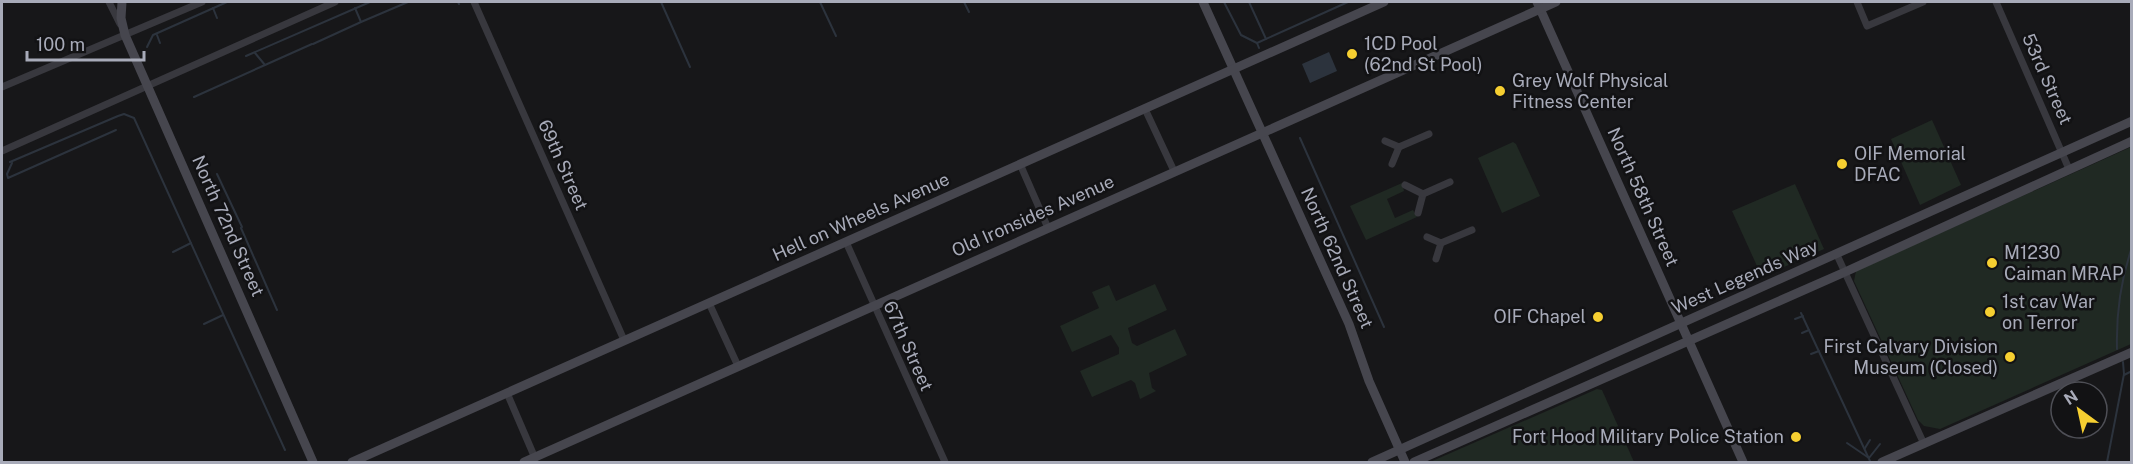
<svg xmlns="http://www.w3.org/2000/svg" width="2133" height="464" viewBox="0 0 2133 464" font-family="'Public Sans',sans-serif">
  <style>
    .green { fill: #202923 }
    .water { fill: #2c333d }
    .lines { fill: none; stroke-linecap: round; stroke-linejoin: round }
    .stream { stroke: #2c333d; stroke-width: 2 }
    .street { stroke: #38383e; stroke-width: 7 }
    .secondary { stroke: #46464e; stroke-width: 9 }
    .poi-dot { fill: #f6cf31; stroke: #121214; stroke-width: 2 }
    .labels { text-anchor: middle; stroke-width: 5; stroke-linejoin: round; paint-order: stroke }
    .poi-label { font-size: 18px; fill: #a8abb9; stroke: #121214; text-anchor: start }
    .street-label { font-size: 18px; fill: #a8abb9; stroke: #121214 }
  </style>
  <rect width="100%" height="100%" fill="#171719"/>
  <!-- green -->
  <g class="green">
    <polygon points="1932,120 1961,185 1920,205 1891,139"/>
    <polygon points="1513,142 1516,144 1540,196 1502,213 1478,158"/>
    <polygon points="2131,147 2131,344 1940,429 1924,426 1918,420 1854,281 1856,271"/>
    <polygon points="1402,183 1404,191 1387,199 1395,218 1413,210 1417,217 1366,240 1350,206"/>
    <polygon points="1795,184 1824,249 1762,277 1732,211"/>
    <polygon points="1155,284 1167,310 1128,328 1132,343 1137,346 1175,329 1187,355 1149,373 1152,388 1156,391 1140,399 1135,383 1131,380 1092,397 1080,371 1119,354 1119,348 1111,335 1072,352 1060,326 1099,308 1092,292 1109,285 1116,301"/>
    <polygon points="1597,389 1602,390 1634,462 1430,462"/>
  </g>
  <!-- water -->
  <polygon class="water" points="1329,52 1337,71 1310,83 1302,64"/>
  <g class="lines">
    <!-- stream -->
    <g class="stream">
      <polyline points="458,2 459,4"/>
      <polyline points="661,2 690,67"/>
      <polyline points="820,2 836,36"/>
      <polyline points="964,2 969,12"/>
      <polyline points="1224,2 1241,35 1257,43"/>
      <polyline points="1249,2 1266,39"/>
      <polyline points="213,8 217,18"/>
      <polyline points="361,22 408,2"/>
      <polyline points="157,35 160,43"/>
      <polyline points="313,44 361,22 355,8"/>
      <polyline points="147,47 153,35 227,2"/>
      <polyline points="1259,48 1257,43 1348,2"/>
      <polyline points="246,56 370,2"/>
      <polyline points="265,65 312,44"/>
      <polyline points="194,97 265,65 255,53"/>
      <polyline points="1300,138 1384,327"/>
      <polyline points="10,162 118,116 124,114 134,118 285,450"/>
      <polyline points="12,163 7,174 8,178 116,130"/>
      <polyline points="217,174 242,227"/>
      <polyline points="241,228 277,310"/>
      <polyline points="173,252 191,243"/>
      <polyline points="1801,313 1870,461"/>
      <polyline points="1795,319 1803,316"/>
      <polyline points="204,324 223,315"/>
      <polyline points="1802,333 1809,330"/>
      <path d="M2117 349C2116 313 2120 282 2132 247"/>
      <polyline points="1811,354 1819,351"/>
      <polyline points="2124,375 2132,371"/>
      <polyline points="1847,443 1869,458 1880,444"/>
      <polyline points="1865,448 1870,440"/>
      <polyline points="2107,462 2124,374 2123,362"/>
    </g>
    <!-- street -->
    <g class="street">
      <polyline points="109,2 120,24"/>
      <polyline points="474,2 624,340"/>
      <polyline points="1857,2 1867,26 1923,2"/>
      <polyline points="1996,2 2069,169"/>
      <polyline points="2,87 202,2"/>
      <polyline points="1145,109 1174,171"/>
      <polyline points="1385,141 1399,147 1392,164"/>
      <polyline points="1399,147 1429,134"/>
      <polyline points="2,151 335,2"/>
      <polyline points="1020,164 1048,228"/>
      <polyline points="1405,185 1423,194 1418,213"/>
      <polyline points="1423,194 1450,182"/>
      <polyline points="1427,237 1441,243 1436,259"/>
      <polyline points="846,242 945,462"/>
      <polyline points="1441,243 1472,230"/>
      <polyline points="1837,255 1924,444"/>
      <polyline points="709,303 738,366"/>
      <polyline points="507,393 535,458"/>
    </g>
    <!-- secondary -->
    <g class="secondary">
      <polyline points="122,2 121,18 125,35 313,462"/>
      <polyline points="1203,2 1349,324 1369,381 1405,462"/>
      <polyline points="1537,2 1743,462"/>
      <polyline points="352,462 1384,2"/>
      <polyline points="524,462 1556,2"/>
      <polyline points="1372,462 2132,121"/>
      <polyline points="1414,462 1845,272 2132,141"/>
      <polyline points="1882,462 2132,352"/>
    </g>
  </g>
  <!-- markers -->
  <g class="poi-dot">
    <circle cx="1352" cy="54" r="6"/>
    <circle cx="1500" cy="91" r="6"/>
    <circle cx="1842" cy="164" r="6"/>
    <circle cx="1992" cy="263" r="6"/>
    <circle cx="1990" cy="312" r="6"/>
    <circle cx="1598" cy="317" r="6"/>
    <circle cx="2010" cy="357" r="6"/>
    <circle cx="1796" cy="437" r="6"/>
  </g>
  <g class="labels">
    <!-- poi labels -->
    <g class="poi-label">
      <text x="1364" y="50">1CD Pool<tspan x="1364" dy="21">(62nd St Pool)</tspan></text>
      <text x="1512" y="87">Grey Wolf Physical<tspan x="1512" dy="21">Fitness Center</tspan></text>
      <text x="1854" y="160">OIF Memorial<tspan x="1854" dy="21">DFAC</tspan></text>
      <text x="2004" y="259">M1230<tspan x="2004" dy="21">Caiman MRAP</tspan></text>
      <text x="2002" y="308">1st cav War<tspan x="2002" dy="21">on Terror</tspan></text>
      <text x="1586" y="323" text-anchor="end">OIF Chapel</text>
      <text x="1998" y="353" text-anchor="end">First Calvary Division<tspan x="1998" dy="21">Museum (Closed)</tspan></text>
      <text x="1784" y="443" text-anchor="end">Fort Hood Military Police Station</text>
    </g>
    <!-- street labels -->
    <g class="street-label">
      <text transform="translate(2047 79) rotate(66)" y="6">53rd Street</text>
      <text transform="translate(563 165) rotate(66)" y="6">69th Street</text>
      <text transform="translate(1643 197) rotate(66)" y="6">North 58th Street</text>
      <text transform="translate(1033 216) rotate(-24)" y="6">Old Ironsides Avenue</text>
      <text transform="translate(861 217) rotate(-24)" y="6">Hell on Wheels Avenue</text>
      <text transform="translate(228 226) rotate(66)" y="6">North 72nd Street</text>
      <text transform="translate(1337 258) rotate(66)" y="6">North 62nd Street</text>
      <text transform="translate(1745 277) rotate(-24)" y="6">West Legends Way</text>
      <text transform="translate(908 346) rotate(66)" y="6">67th Street</text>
    </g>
  </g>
  <!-- border -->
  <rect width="2133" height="464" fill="none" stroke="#a8abb9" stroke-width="6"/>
  <!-- north arrow -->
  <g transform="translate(2079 410) rotate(327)"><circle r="28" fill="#121214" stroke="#4e4f56" stroke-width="1.5"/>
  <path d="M0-4.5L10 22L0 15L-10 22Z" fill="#f6cf31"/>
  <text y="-9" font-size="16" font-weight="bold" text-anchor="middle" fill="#a8abb9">N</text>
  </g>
  <!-- scale -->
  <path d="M27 51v9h117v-9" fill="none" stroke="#a8abb9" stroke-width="3"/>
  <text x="36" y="51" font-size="18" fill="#a8abb9" stroke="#121214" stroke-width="4.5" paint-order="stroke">100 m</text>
</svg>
